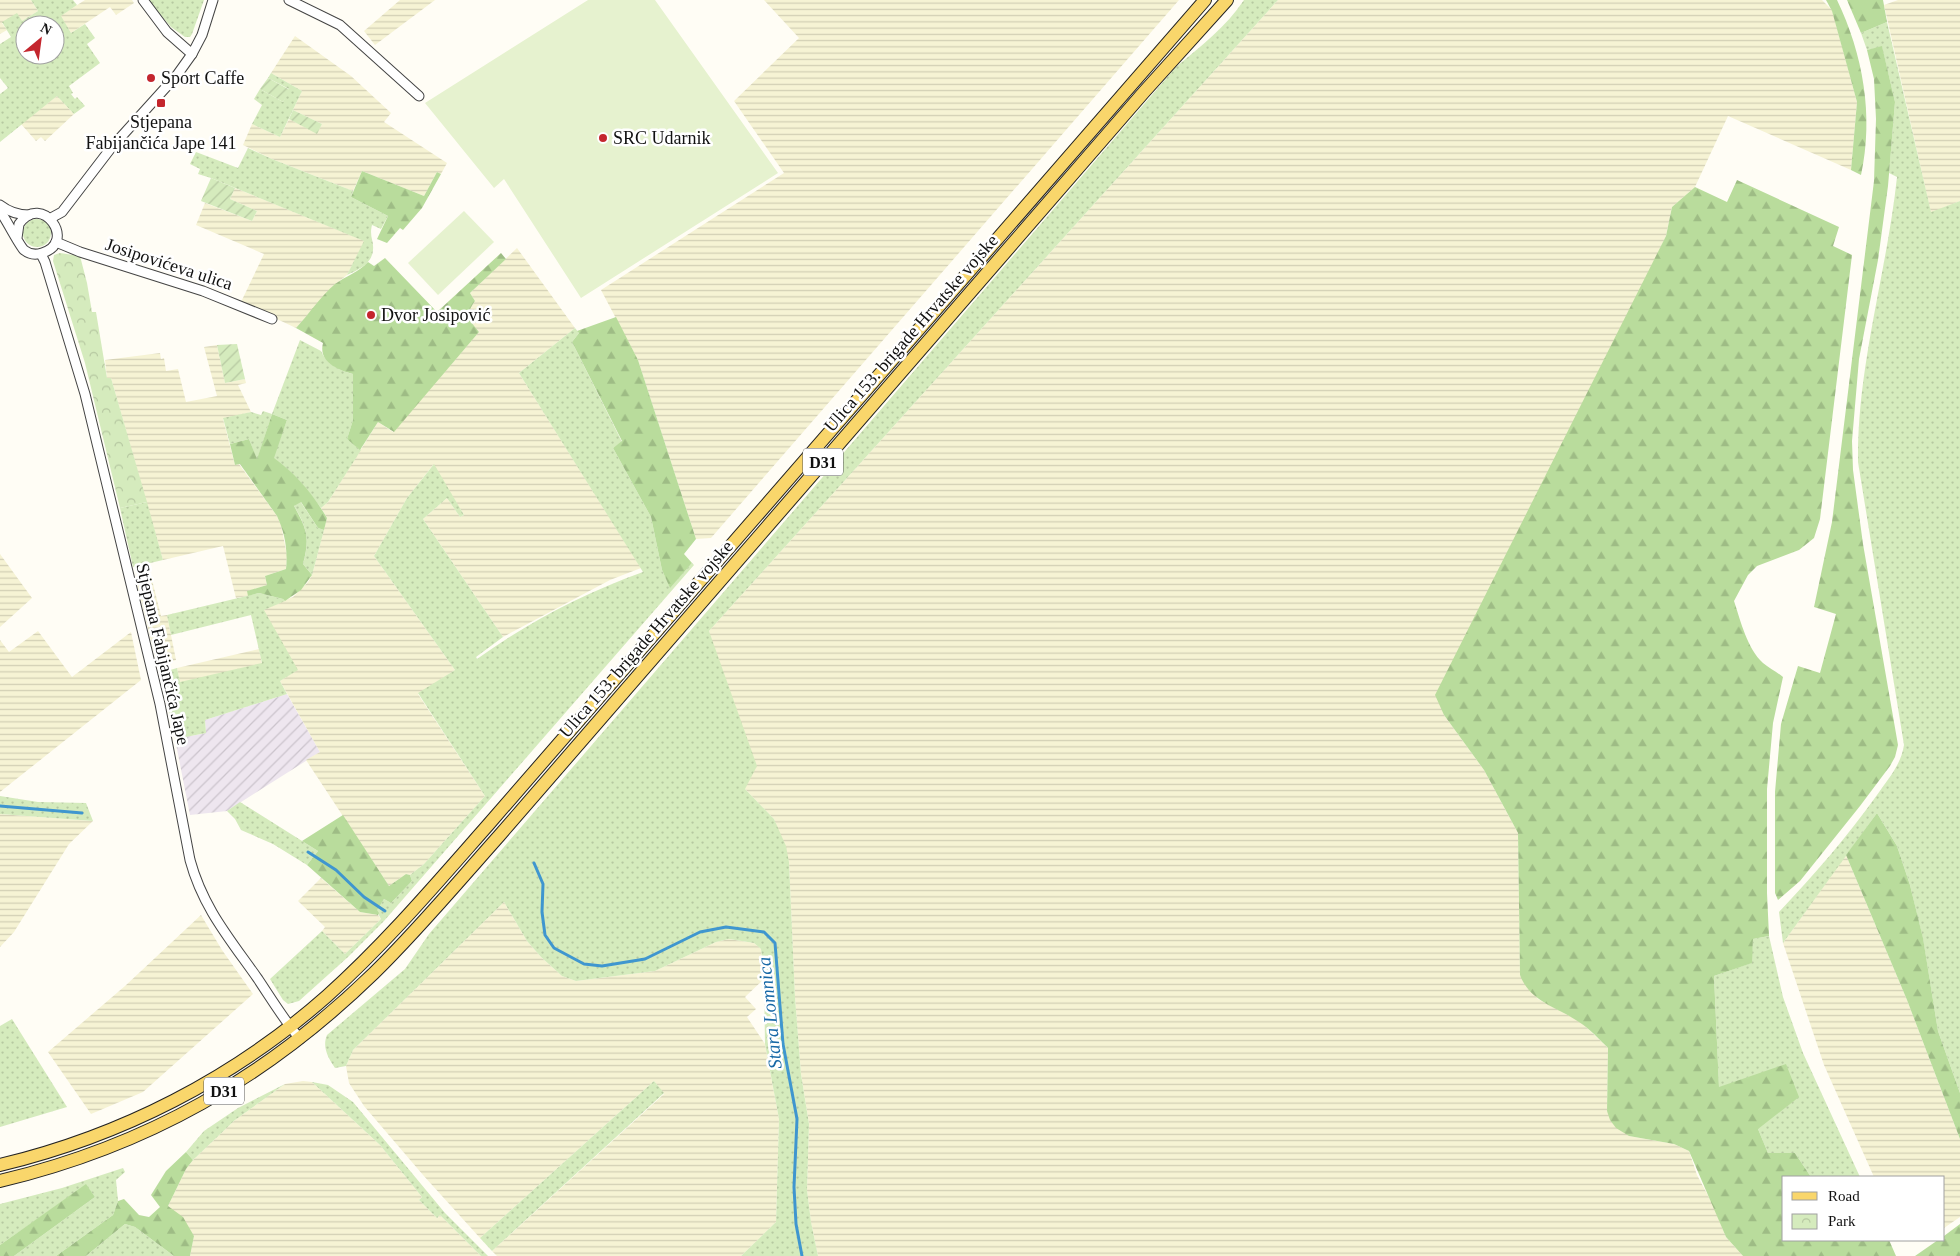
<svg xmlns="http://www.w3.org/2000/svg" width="1960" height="1256" viewBox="0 0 1960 1256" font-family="'Times New Roman',serif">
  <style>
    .industrial { fill: url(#industrial-furrows) }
    .farmland { fill: url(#farmland-rules) }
    .grass { fill: url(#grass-dots); fill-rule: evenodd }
    .forest { fill: url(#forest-firs) }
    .park { fill: url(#park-crowns) }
    .garden { fill: url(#garden-furrows) }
    .pitch { fill: #e6f2cf }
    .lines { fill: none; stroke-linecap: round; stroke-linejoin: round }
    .stream { stroke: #3f96cf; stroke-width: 3 }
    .street-casing { stroke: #444; stroke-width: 11 }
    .primary-casing { stroke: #222; stroke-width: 14 }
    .street { stroke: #fff; stroke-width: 9 }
    .primary { stroke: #f9d66b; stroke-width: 12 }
    .poi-dot { fill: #c4262e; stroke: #fff; stroke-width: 2 }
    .labels { text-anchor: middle; stroke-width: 5; stroke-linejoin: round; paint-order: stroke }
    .shield { fill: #fff; stroke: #585858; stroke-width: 1 }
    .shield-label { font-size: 16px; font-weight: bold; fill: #111 }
    .poi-label { font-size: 18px; fill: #111; stroke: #fff; text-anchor: start }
    .street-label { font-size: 18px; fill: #111; stroke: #fff }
    .water-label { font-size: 19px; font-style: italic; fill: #1768a6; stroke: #fff }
  </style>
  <defs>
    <pattern id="industrial-furrows" width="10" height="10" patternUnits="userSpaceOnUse" patternTransform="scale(1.25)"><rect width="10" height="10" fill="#eee6ef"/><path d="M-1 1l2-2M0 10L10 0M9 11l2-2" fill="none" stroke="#cbc4cc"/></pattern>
    <pattern id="farmland-rules" width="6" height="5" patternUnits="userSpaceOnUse" patternTransform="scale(1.25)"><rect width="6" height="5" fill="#f6f3d4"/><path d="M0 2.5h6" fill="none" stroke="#d2cfb5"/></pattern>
    <pattern id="grass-dots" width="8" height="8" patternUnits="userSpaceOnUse" patternTransform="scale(1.25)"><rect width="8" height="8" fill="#d5ebbd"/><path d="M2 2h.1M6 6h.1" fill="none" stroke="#b6c8a1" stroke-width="1.8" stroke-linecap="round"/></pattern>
    <pattern id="forest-firs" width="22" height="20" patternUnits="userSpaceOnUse" patternTransform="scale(1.25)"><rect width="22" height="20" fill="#b9dc9c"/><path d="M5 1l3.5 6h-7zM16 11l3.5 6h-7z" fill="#9ebc85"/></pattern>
    <pattern id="park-crowns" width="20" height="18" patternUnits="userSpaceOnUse" patternTransform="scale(1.25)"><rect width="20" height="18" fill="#d5ebbd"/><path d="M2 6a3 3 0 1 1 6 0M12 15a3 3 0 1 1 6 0" fill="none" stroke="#b6c8a1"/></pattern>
    <pattern id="garden-furrows" width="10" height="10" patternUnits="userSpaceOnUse" patternTransform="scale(1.25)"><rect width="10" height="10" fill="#d5ebbd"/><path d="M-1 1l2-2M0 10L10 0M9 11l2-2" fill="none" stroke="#b6c8a1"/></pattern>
  </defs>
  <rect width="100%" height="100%" fill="#fffdf5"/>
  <!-- industrial -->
  <polygon class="industrial" points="287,694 320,752 227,811 190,815 175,739 206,733 205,720"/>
  <!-- farmland -->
  <g class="farmland">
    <polygon points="0,0 31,0 38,11 22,21 2,23 7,30 0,34"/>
    <polygon points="85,0 132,0 134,3 116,15 110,7 71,33 60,16"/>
    <polygon points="400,0 435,0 375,45 364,31"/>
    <polygon points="764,0 1179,0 711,538 696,539 638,360 601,290 784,173 734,101 799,38"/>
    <polygon points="1278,0 1822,0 1832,10 1857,102 1851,170 1728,116 1695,187 1672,207 1666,236 1444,715 1484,770 1518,833 1520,975 1538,999 1581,1022 1608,1048 1607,1111 1629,1136 1674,1144 1689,1151 1697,1175 1712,1203 1726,1237 1743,1256 818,1256 811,1222 807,1190 809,1124 801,1074 795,997 789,862 774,819 745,789 709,631"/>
    <polygon points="1898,0 1960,0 1960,201 1931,213 1884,5"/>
    <polygon points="295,36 351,76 391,113 384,122 447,163 441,174 437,172 424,196 362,171 353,191 272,159 243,145 252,124 280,137 289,119 317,133 322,124 293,110 302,91 271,73"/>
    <polygon points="57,96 74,114 45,141 41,137 36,141 21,124"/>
    <polygon points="235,188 365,241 347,275 333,286 296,328 241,302 264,254 196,225 205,203 252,221 257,211 230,199"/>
    <polygon points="517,248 575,328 519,373 641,568 610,580 503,637 423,519 447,498 460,517 464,515 433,465 407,498 374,556 455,670 418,694 485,796 424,864 410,875 406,874 389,886 306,760 320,752 280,681 297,670 263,610 293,597 308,582 312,575 327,518 321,508 328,502 378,422 393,432 479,332 468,319 468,311 475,301 470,293"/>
    <polygon points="217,345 225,383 245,379 246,383 238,385 251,412 223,419 235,465 239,464 277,516 281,525 287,555 286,569 265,576 267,585 248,591 248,596 236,598 223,546 163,560 111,378 107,378 105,360 160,353 161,359 164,358 166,371 178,369 186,402 217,396 204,347"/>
    <polygon points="0,554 32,598 0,627"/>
    <polygon points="150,572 161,616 167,615 176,660 157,665 136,579"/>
    <polygon points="38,631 72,677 131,632 141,680 0,792 0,640 9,652"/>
    <polygon points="259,649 262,664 180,683 177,668"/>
    <polygon points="0,814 93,821 69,844 14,932 0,947"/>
    <polygon points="1846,855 1907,1000 1960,1139 1960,1217 1944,1228 1944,1177 1874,1177 1824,1065 1783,943"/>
    <polygon points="321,878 360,912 378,915 381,919 345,954 322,931 325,927 298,901"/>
    <polygon points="504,902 527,941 541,957 562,976 576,981 655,971 716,942 729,939 754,943 761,949 764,979 745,997 756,1009 747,1017 765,1044 779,1119 776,1222 741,1256 497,1256 492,1251 664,1094 654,1081 480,1238 423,1175 364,1106 349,1083 346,1066 353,1050"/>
    <polygon points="201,915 222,950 253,994 143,1092 91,1114 48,1052 125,986"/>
    <polygon points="303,1081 312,1082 380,1145 422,1197 419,1200 437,1218 440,1215 481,1256 190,1256 194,1236 168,1206 186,1169 193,1160 235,1120 285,1084"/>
  </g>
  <!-- grass -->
  <g class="grass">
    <path d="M31 0H73L77 5 61 16 71 33 85 24 95 38 87 44 100 63 69 86 73 93 71 94 75 99 77 97 85 106 74 114 57 96 0 142V94L8 88 0 78V44L11 37 2 22 17 13 22 21 38 11ZM25 25H55V55H25Z"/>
    <polygon points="148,0 204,0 192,34 190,37 185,37 171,27"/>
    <path d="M1244 0H1278L709 631 757 766 745 789 774 819 786 846 789 862 795 997 801 1074 809 1124 807 1190 811 1222 818 1256H741L776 1222 779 1119 765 1044 764 979 761 949 754 943 729 939 716 942 655 971 576 981 562 976 541 957 527 941 504 902 353 1050 346 1066 335 1068C328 1058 322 1047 327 1035L405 969 429 934 1176 67C1201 46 1226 27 1244 0Z"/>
    <path d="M1887 22 1931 212 1960 201V1093L1938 1031 1923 939 1910 885 1897 846 1877 813 1783 943 1779 912C1814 875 1847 837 1877 795 1888 779 1901 765 1904 745L1858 462C1857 365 1887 272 1897 177L1889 173 1895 102 1882 47 1867 50 1861 33Z"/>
    <polygon points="271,73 302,91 280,137 252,124 262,105 254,99 260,89 283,102 289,89 268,78"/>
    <path d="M248 148 272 159 353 191 351 197 388 216 381 229 372 225C369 237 374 240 373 250 372 264 358 270 347 275L364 241 211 178 198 174 200 169 190 164 196 152 238 168Z"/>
    <circle cx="37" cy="233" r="14"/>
    <path d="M575 328 579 333 572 342 622 442 613 448 651 517 662 570 670 587 692 563 694 565 384 921 348 957 299 1001 288 1004 283 1000 270 979 322 931 345 954 381 919 376 910 384 899 391 903 412 881 410 875 424 864 485 796 418 693 455 670 374 556 407 498 434 464 464 515 460 517 447 498 423 519 503 637 476 657 477 659C527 623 584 593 643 572L519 373Z"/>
    <path d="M300 340 321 351C326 364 340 371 353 374V420L347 439 361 450 328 502 321 508C307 489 293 472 273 458L287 420 272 414 257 460 249 439 230 444 223 418 251 412 261 415 263 411 272 414Z"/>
    <path d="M300 501 318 528 324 530 312 575 303 564C310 540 307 527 294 506Z"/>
    <polygon points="147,502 163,560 133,567 120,508"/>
    <polygon points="259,593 283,599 285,601 264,610 298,670 280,681 287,694 205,720 206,733 175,739 160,673 177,668 180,682 262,663 251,615 171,635 167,615"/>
    <polygon points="0,796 38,802 86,803 93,821 0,814"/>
    <polygon points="240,802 318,851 307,865 273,844 241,830 235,819 227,811"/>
    <polygon points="1769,936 1783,997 1803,1053 1860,1177 1811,1177 1795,1153 1768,1153 1758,1129 1719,1088 1714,976 1751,963 1753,939"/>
    <polygon points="12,1019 67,1107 0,1127 0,1026"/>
    <polygon points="654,1081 664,1093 492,1251 480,1238"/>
    <polygon points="312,1082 328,1085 353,1102 445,1213 488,1256 481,1256 440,1215 437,1218 419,1200 422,1197 380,1145"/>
    <polygon points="285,1084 235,1120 193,1160 186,1152 204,1131 238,1108"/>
    <polygon points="123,1168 125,1172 116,1180 118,1201 113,1215 56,1256 14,1256 95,1197 86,1185 0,1245 0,1204 62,1188"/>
    <polygon points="125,1224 135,1227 174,1256 86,1256"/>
  </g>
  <!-- forest -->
  <g class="forest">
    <path d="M1826 0H1837C1863 54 1874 116 1861 175L1851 170 1857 102 1832 11Z"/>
    <polygon points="1847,0 1883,0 1887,22 1861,33"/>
    <polygon points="1882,46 1895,102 1888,186 1878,260 1859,359 1852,441 1853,470 1863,544 1898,745 1895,757 1890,766 1860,806 1800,881 1778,900 1775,893 1775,792 1781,724 1798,666 1820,673 1836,614 1814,607 1832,522 1874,181 1876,119 1874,79 1867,50"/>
    <polygon points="362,171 424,196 437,172 441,174 422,208 403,230 400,228 387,243 377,239 388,216 351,197"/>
    <path d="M1737 180 1839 227 1833 246 1852 255 1820 519 1814 538 1799 550 1757 566 1748 575 1734 601C1741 622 1747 648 1763 663 1769 668 1777 672 1783 677L1773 723 1767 789V893L1769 936 1753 939 1752 963 1714 976 1719 1087 1786 1064 1799 1097 1758 1129 1768 1153H1795L1811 1177H1784V1240H1889L1896 1256H1743L1726 1237 1689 1151 1674 1144 1629 1136 1616 1128 1610 1120 1607 1111 1608 1048C1599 1039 1590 1029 1579 1022 1557 1007 1530 1002 1520 975L1518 833 1484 770 1444 715 1435 695 1666 236 1672 207 1695 187 1727 202Z"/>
    <path d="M501 253 506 259 470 293 475 301C464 317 468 318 479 332L394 432 378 422 360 450 347 439 353 420V374C338 370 318 362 323 343L296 328C309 314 321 296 335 284 346 276 359 272 368 262L374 266 385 258 437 312Z"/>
    <polygon points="616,317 638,360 696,539 684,554 692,563 670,588 662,570 651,517 613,448 622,441 572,342 579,333 577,331"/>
    <path d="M272 414 287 420 274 458C296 474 313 494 327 518L324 530 318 528 301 502 294 506C307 529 310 538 303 564L312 575 301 590 285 601 283 599 259 593 248 596 247 591 267 585 265 576 286 569C288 551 285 533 277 516L240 464 235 465 230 444 249 439 257 459Z"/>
    <polygon points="1877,813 1897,846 1910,885 1923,938 1938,1031 1960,1093 1960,1139 1907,1000 1846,855"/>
    <polygon points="343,815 389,886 406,874 410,875 412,881 391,903 384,899 377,910 379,913 378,915 360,912 307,865 318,851 302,841"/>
    <polygon points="186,1152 193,1160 186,1169 168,1206 183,1217 194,1236 190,1256 174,1256 135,1227 125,1224 86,1256 56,1256 113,1215 118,1201 124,1199 139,1215 149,1217 160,1207 151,1195 166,1171"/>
    <polygon points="86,1184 95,1197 14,1256 0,1256 0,1245"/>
    <polygon points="1960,1224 1960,1256 1915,1256 1938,1240 1944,1240 1944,1236"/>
  </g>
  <!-- park -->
  <polygon class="park" points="60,253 80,256 87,283 92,312 96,312 107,378 111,378 147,502 120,508 85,363 53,261 54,255"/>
  <!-- garden -->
  <g class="garden">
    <polygon points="268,78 290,90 283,102 260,89"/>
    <polygon points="293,110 322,124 317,134 289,119"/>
    <polygon points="211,178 235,188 230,199 257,211 252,221 201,201"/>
    <polygon points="237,344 245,379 225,383 217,345"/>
  </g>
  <!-- pitch -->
  <g class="pitch">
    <polygon points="588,0 655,0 778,173 581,298 504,179 494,188 425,103"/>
    <polygon points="464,211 494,242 438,295 408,263"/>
  </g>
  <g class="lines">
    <!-- stream -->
    <g class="stream">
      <polyline points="0,806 82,813"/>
      <polyline points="308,852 336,870 364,897 385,911"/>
      <polyline points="534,863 543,884 542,912 545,935 554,948 584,964 602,966 645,959 700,932 726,927 764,932 775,943 783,1044 797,1119 794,1187 796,1224 802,1256"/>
    </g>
    <!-- street casing -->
    <g class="street-casing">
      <g id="street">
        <polyline points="143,0 167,32 192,54"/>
        <polyline points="289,0 340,25 419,96"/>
        <path d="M0 205C9 212 17 215 29 215"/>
        <path d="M0 211C6 219 19 245 24 250 29 254 36 255 42 253 78 243 42 191 19 224L17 238"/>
        <polyline points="51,218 62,212 111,148 177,75 192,54 202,35 213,0"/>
        <polyline points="56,242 80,252 203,291 272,319"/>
        <path d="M41 254 45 262 85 394 160 704 190 860C203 908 230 939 258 979 272 1000 284 1020 300 1039"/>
      </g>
    </g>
    <!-- primary casing -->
    <g class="primary-casing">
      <g id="primary">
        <path d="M0 1165C121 1136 233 1079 327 996 385 944 436 884 488 825L1205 0"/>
        <path d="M0 1181C147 1146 266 1078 374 973 418 930 458 882 499 836L1144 92 1227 0"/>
      </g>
    </g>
    <!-- street -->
    <use href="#street" class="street"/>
    <!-- primary -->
    <use href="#primary" class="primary"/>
  </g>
  <!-- markers -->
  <g class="poi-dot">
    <circle cx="151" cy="78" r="5"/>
    <rect x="156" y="98" width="10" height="10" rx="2.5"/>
    <circle cx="603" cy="138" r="5"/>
    <circle cx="371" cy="315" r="5"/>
  </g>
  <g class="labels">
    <!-- shield labels -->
    <g class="shield">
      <rect x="803" y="448.5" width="40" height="27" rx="4"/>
      <rect x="204" y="1077.5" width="40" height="27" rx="4"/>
    </g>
    <g class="shield-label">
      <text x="823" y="468">D31</text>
      <text x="224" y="1097">D31</text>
    </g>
    <!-- poi labels -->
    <g class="poi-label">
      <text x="161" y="84">Sport Caffe</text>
      <text x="161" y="128" text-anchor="middle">Stjepana<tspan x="161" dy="21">Fabijančića Jape 141</tspan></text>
      <text x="613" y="144">SRC Udarnik</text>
      <text x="381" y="321">Dvor Josipović</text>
    </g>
    <!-- street labels -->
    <g class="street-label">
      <text transform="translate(169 264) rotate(18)" y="6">Josipovićeva ulica</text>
      <text transform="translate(911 333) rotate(-49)" y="6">Ulica 153. brigade Hrvatske vojske</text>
      <text transform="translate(646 639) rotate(-49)" y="6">Ulica 153. brigade Hrvatske vojske</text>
      <text transform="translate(163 654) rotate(77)" y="6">Stjepana Fabijančića Jape</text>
    </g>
    <!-- water labels -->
    <g class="water-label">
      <text transform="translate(769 1013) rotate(-96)" y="7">Stara Lomnica</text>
    </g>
  </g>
  <!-- legend -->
  <rect x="1782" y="1176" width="162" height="65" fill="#ffffff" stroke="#a0a0a0"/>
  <rect x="1792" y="1192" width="25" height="8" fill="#f9d66b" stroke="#a0a0a0"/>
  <text x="1828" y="1201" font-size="15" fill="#111111">Road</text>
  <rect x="1792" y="1214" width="25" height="15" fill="url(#park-crowns)" stroke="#a0a0a0"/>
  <text x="1828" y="1226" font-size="15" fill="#111111">Park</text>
  <!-- north arrow -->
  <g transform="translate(40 40) rotate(29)"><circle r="24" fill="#ffffff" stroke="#a0a0a0"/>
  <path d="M0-4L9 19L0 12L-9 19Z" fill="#c4262e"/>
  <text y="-8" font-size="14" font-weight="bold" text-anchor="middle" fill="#111111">N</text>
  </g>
</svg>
